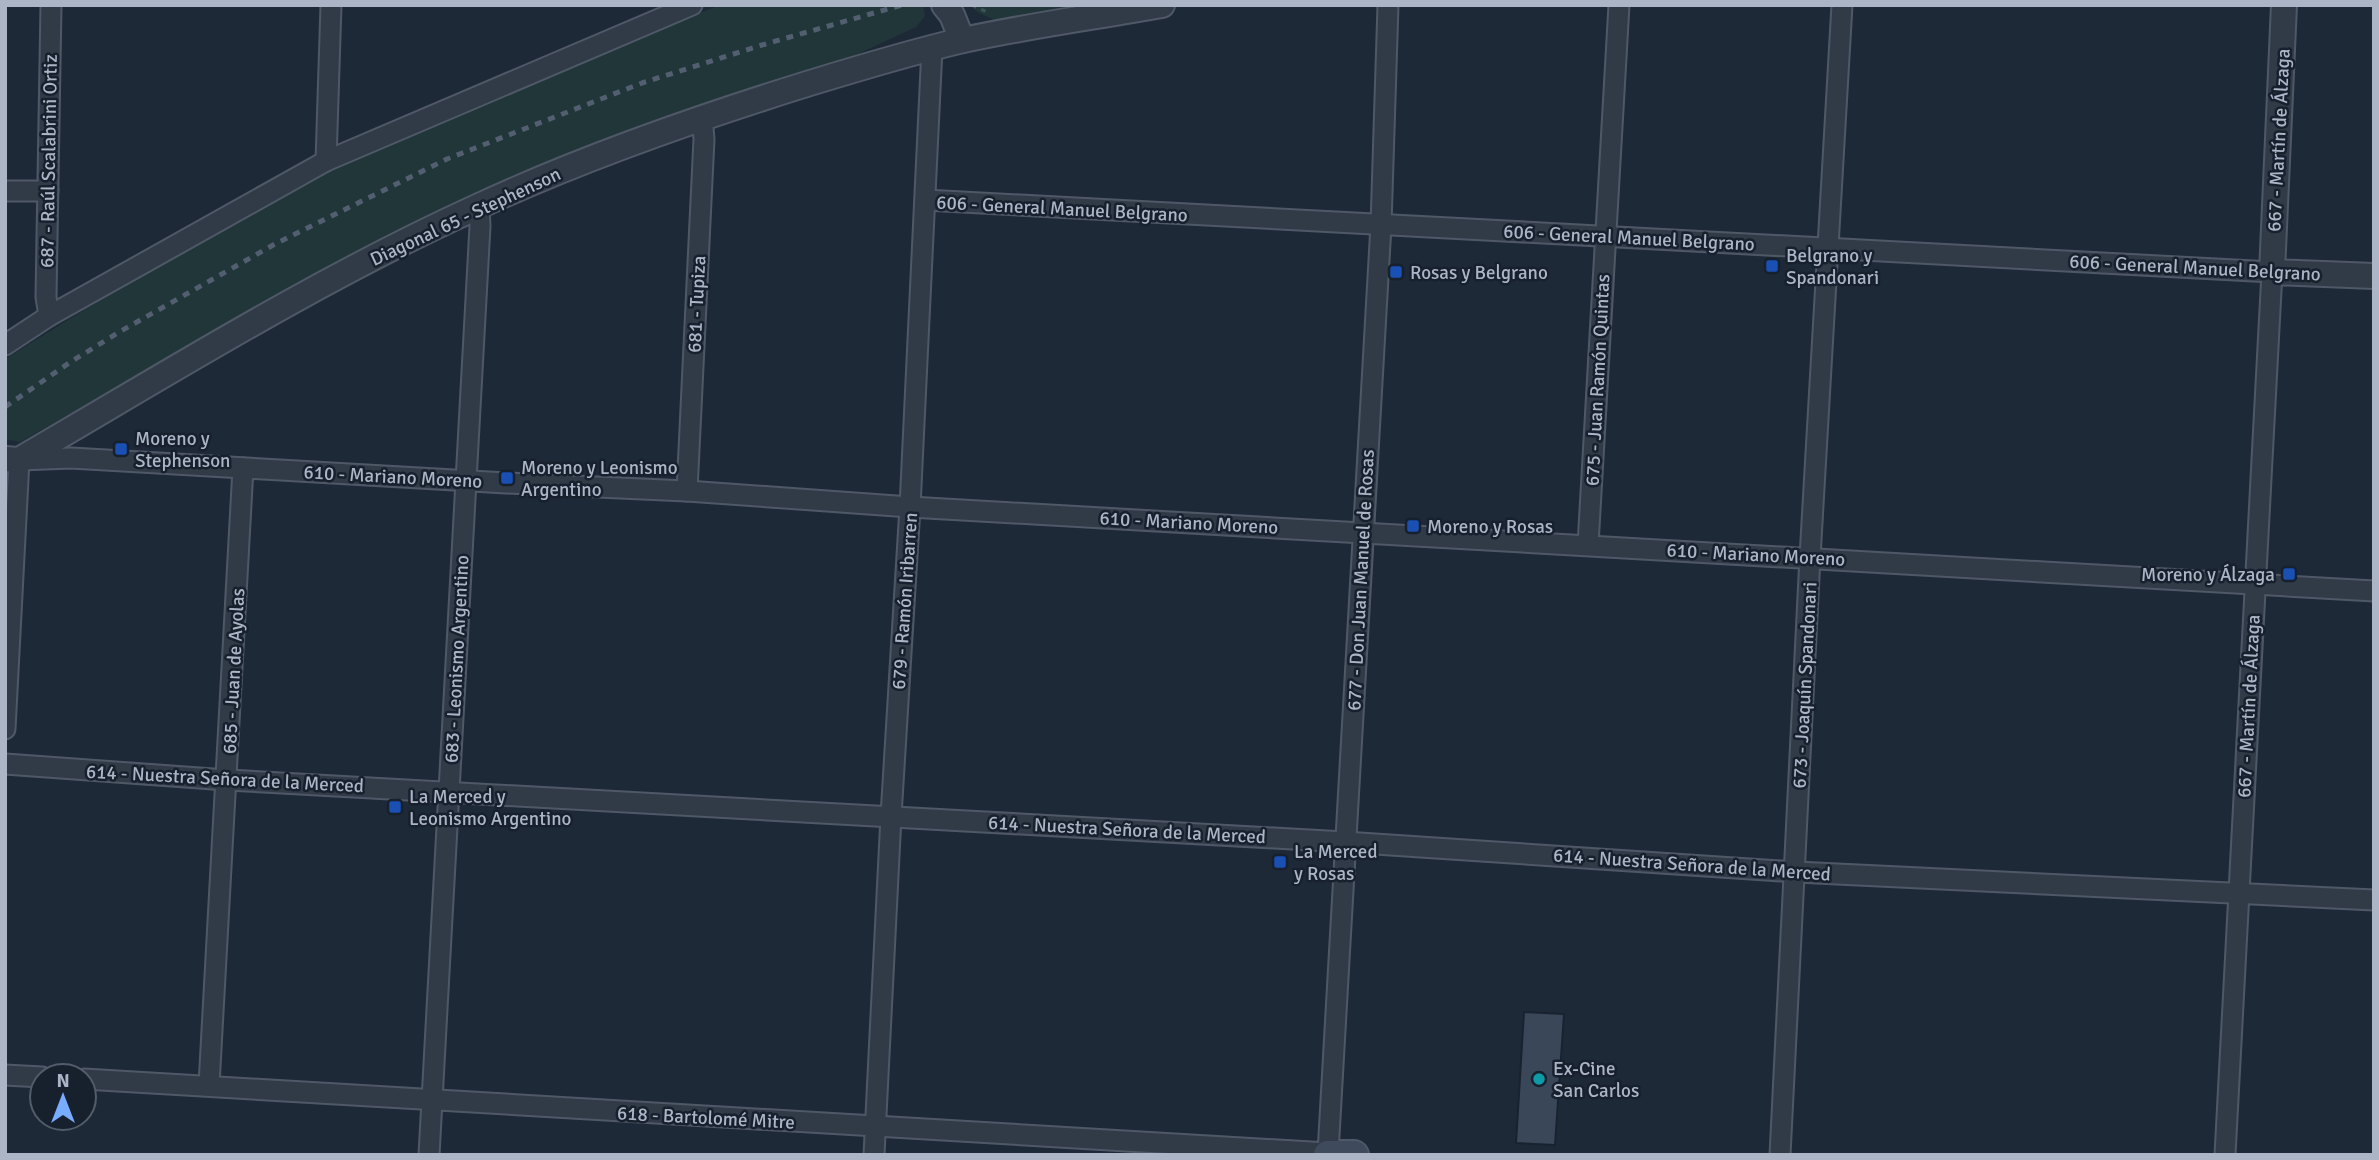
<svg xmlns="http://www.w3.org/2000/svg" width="2379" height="1160" viewBox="0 0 2379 1160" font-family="Signika,sans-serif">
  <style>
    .green { fill: #203639 }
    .building { fill: #394759; stroke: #19222f; stroke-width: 2 }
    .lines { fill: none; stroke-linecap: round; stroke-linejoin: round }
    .minor-casing { stroke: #4f5867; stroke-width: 23 }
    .tertiary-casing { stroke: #4f5867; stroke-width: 28 }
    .secondary-casing { stroke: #4f5867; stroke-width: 32 }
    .path { stroke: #3a5254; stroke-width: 3.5; stroke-dasharray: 5 5; stroke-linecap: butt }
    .minor { stroke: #313b48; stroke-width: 19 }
    .tertiary { stroke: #313b48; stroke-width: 24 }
    .secondary { stroke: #3f4a5c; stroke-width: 28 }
    .rail { stroke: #535f70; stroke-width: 5; stroke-dasharray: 7 7; stroke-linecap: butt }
    .transit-dot { fill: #1a4fb4; stroke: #17202d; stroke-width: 2.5 }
    .culture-dot { fill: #0f9aa8; stroke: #17202d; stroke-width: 2.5 }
    .labels { text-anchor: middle; stroke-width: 5; stroke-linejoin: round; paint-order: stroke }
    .street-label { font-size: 19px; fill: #abb5c6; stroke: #17202d }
    .poi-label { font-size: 19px; fill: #abb5c6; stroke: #17202d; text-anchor: start }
  </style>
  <rect width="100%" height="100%" fill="#1e2938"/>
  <!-- green -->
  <g class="green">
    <polygon points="720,5 923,5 925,16 916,27 847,59 702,107 245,316 20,442 5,439 5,359 123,286 325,172 603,52"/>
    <polygon points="969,5 1087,5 997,21 979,13"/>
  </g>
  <!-- building -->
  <polygon class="building" points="1524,1012 1564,1014 1555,1145 1516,1143"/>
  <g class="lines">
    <!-- minor casing -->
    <g class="minor-casing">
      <g id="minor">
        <polyline points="326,161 331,5"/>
        <polyline points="5,191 48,191"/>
        <polyline points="925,200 2272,272 2225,1155"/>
        <polyline points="49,316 46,297 51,5"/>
        <polyline points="5,345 49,316 326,161 692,5"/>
        <polyline points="20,460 71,458 506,483 687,491 910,507 2374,591"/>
        <polyline points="687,491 704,139 702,117"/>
        <polyline points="1588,545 1619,5"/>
        <polyline points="5,729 19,460"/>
        <polyline points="5,764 227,780 1345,842 1796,872 2374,900"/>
        <polyline points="5,1075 42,1077"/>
        <polyline points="84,1079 1328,1153 1381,225 1388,5"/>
        <polyline points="209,1085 243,468"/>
        <polyline points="429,1155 480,226 479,206"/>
        <polyline points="874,1155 891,816 910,507 932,48"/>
        <polyline points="1780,1155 1810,557 1842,5"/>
      </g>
    </g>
    <!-- tertiary casing -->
    <g class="tertiary-casing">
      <g id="tertiary">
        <polyline points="944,5 952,15 962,40"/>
        <polyline points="2284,5 2272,272 2374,276"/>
        <path d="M5 459 19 460C170 372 317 280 477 207 584 157 697 118 810 83 859 68 909 53 959 41 1026 26 1095 17 1162 5"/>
      </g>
    </g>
    <!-- secondary casing -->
    <g class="secondary-casing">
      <polyline id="secondary" points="1328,1155 1354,1155"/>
    </g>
    <!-- path -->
    <polyline class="path" points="972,5 989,13"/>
    <!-- minor -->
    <use href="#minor" class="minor"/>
    <!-- tertiary -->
    <use href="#tertiary" class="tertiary"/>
    <!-- secondary -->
    <use href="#secondary" class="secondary"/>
    <!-- rail -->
    <polyline class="rail" points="5,407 72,361 121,331 275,244 447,159 642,83 762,45 902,5"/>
  </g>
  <!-- markers -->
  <g class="transit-dot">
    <rect x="1765" y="259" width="14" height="14" rx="3.5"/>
    <rect x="1389" y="265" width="14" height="14" rx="3.5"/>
    <rect x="114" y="442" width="14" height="14" rx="3.5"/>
    <rect x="500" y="471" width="14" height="14" rx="3.5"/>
    <rect x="1406" y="519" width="14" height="14" rx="3.5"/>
    <rect x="2282" y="567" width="14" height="14" rx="3.5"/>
    <rect x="388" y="800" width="14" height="14" rx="3.5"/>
    <rect x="1273" y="855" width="14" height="14" rx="3.5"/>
  </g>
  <circle class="culture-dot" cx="1539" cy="1079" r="7"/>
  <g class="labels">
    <!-- street labels -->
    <g class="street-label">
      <text transform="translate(2278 140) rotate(-87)" y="7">667 - Martín de Álzaga</text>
      <text transform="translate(48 161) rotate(-89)" y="7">687 - Raúl Scalabrini Ortiz</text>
      <text transform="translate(1062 208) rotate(3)" y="7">606 - General Manuel Belgrano</text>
      <text transform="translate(465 216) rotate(-25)" y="7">Diagonal 65 - Stephenson</text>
      <text transform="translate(1629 237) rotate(3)" y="7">606 - General Manuel Belgrano</text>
      <text transform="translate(2195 267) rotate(3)" y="7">606 - General Manuel Belgrano</text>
      <text transform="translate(696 304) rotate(-87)" y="7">681 - Tupiza</text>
      <text transform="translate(1597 380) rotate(-87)" y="7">675 - Juan Ramón Quintas</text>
      <text transform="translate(393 476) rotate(3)" y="7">610 - Mariano Moreno</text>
      <text transform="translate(1189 522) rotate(3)" y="7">610 - Mariano Moreno</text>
      <text transform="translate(1756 554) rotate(3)" y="7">610 - Mariano Moreno</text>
      <text transform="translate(1360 580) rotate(-87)" y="7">677 - Don Juan Manuel de Rosas</text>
      <text transform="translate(904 601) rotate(-86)" y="7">679 - Ramón Iribarren</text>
      <text transform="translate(456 659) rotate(-87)" y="7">683 - Leonismo Argentino</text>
      <text transform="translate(233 671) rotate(-87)" y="7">685 - Juan de Ayolas</text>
      <text transform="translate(1804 685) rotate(-87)" y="7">673 - Joaquín Spandonari</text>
      <text transform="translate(2248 706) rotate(-87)" y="7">667 - Martín de Álzaga</text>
      <text transform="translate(225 778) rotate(3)" y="7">614 - Nuestra Señora de la Merced</text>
      <text transform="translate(1127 829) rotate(3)" y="7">614 - Nuestra Señora de la Merced</text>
      <text transform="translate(1692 864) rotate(4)" y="7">614 - Nuestra Señora de la Merced</text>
      <text transform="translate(706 1117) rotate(3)" y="7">618 - Bartolomé Mitre</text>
    </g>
    <!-- poi labels -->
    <g class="poi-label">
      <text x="1786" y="262">Belgrano y<tspan x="1786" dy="22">Spandonari</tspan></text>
      <text x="1410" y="279">Rosas y Belgrano</text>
      <text x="135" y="445">Moreno y<tspan x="135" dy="22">Stephenson</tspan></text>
      <text x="521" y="474">Moreno y Leonismo<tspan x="521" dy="22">Argentino</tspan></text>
      <text x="1427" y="533">Moreno y Rosas</text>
      <text x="2275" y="581" text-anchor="end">Moreno y Álzaga</text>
      <text x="409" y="803">La Merced y<tspan x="409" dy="22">Leonismo Argentino</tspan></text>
      <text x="1294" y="858">La Merced<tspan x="1294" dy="22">y Rosas</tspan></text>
      <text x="1553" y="1075">Ex-Cine<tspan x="1553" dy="22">San Carlos</tspan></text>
    </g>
  </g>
  <!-- border -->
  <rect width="2379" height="1160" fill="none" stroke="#abb5c6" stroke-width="14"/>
  <!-- north arrow -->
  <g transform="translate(63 1097)"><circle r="33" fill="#17202d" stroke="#525c6a" stroke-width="2"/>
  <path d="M0-5L12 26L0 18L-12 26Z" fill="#77acff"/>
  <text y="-10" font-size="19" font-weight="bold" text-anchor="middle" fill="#abb5c6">N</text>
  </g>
</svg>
